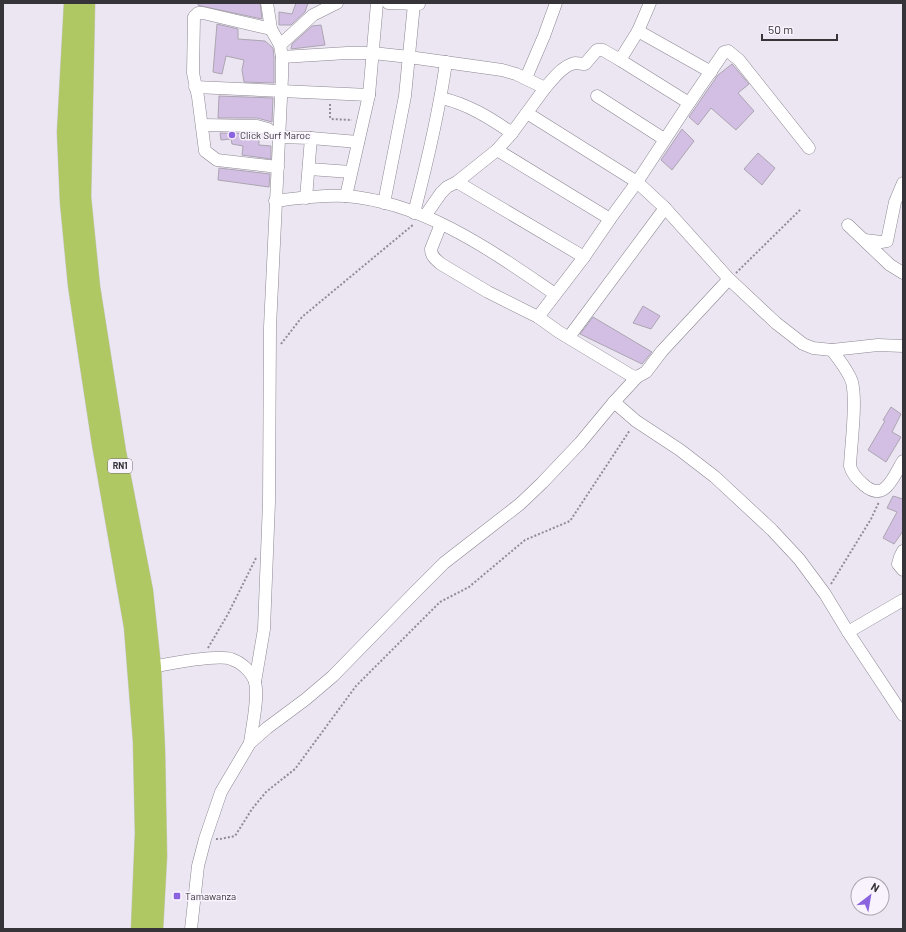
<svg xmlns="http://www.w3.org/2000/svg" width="906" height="932" viewBox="0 0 906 932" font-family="Barlow,sans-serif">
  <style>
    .building { fill: #d3bfe3; stroke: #aba5b1 }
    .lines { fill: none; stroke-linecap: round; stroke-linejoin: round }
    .minor-casing { stroke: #8d8793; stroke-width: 13 }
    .highway-casing { stroke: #cbcacc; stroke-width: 19 }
    .path { stroke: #918c95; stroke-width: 2; stroke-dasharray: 2 2; stroke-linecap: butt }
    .minor { stroke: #fff; stroke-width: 12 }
    .highway { stroke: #afc863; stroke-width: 18 }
    .poi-dot { fill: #8a63de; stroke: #f9f3fe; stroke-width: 1.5 }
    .labels { text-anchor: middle; stroke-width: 3; stroke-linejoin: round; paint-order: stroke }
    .shield { fill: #f9f3fe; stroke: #716d74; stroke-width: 1 }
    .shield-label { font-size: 9px; font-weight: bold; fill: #373439 }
    .poi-label { font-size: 10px; fill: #373439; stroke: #f9f3fe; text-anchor: start }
  </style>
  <rect width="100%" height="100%" fill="#ece5f2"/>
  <!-- building -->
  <g class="building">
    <polygon points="198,3 260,3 262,19 201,6 198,5"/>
    <polygon points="296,3 308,3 305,12 291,25 279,25 279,12 292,14"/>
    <polygon points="217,24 238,29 238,39 265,41 273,48 274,58 274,83 244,82 242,70 244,60 226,56 222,74 213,72"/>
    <polygon points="321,25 325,45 291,49 292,44 312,26"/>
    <polygon points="732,64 749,84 738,93 754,111 736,130 711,108 698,125 689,117 718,75"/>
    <polygon points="219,96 273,98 272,122 257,118 218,118"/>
    <polygon points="682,129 694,141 672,170 661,160"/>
    <polygon points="220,133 259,134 259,145 271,146 271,159 242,155 243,146 232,144 231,139 221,140"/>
    <polygon points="758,153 775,168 762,185 744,169"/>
    <polygon points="219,168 270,174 269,187 218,180"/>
    <polygon points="643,306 660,316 651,329 633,323"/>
    <polygon points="593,317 652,352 642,364 580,334"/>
    <polygon points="891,407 901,414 892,432 901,437 886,462 868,450 885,421 883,420"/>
    <polygon points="893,496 903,499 903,531 894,544 883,538 897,512 887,508"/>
  </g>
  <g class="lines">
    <!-- minor casing -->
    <g class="minor-casing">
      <g id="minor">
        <polyline points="388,3 419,4"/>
        <polyline points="271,29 203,13 198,13 194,17 193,73 198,97 205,151 217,160 278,167"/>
        <polyline points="638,31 711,72"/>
        <polyline points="280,45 313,15 337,3"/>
        <polyline points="282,57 347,53 373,53 409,57 502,70 516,74 545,88 512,133 497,150 457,182 447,187 441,193 425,216"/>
        <polyline points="526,78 544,36 556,3"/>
        <polyline points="195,87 369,95"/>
        <path d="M545 88C553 79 562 66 575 63 578 63 582 64 585 64L597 50H603L620 60 638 31 650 3"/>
        <polyline points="597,96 664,139"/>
        <path d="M441 98C468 104 490 118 512 133"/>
        <polyline points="689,103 724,52 728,51 739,60 809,148"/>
        <polyline points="527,113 637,182 665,208 729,279 776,323 803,344 813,348 832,350 878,345 903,346"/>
        <polyline points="203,125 257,126 268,129 279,137 311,138 306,198"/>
        <polyline points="311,138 358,142"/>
        <polyline points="497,150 610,219 584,257"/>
        <polyline points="309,169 351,172"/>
        <polyline points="346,196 369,95 377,3"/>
        <path d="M275 201C298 198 322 195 345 196 424 202 492 251 555 294"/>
        <polyline points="384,203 405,96 414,4"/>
        <path d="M414 213C427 163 439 114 446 62"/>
        <polyline points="610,219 637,182 689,103 620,60"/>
        <path d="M441 224 431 249C431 256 436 260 441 264L488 292 538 317 584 257 457 182"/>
        <polyline points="848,225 890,265 903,273"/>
        <polyline points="865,240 881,242 887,241 895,202 903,183"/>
        <polyline points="538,317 559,332 632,376 637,377 646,372 662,351 729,279"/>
        <polyline points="569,337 665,208"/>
        <path d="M832 350C839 360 848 370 852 382 857 402 851 444 850 466 852 474 858 480 864 485 885 503 893 477 903 461"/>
        <polyline points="614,402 636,421 680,450 715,477 772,530 799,559 825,594 848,632 903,600"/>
        <polyline points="903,551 900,557 898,564 903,570"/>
        <polyline points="848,632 903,715"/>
        <path d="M152 667C168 664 217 654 231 659 241 662 252 672 255 682 259 697 252 727 250 743"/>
        <polyline points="255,682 264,629 269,502 270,327 282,77 282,57 280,45 271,29 267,3"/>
        <polyline points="191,929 198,866 205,839 221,792 250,743 267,728 306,699 333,676 415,592 444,563 520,504 542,483 580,443 614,402 637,377"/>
      </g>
    </g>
    <!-- highway casing -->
    <g class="highway-casing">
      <g id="highway">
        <polyline points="73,3 66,132 69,202 77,285 88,359 101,444 133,627 142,741 144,833 140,929"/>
        <polyline points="86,3 82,197 91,287 117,452 144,591 152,667 156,750 158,856 154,929"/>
      </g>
    </g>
    <!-- path -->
    <g class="path">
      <polyline points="330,104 330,117 331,119 352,120"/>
      <polyline points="736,273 801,209"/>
      <polyline points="281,344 302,317 414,224"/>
      <polyline points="831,584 871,519 879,502"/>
      <polyline points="208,648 228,614 256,558"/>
      <polyline points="216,839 220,839 235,836 252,809 266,792 295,769 356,686 440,602 469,587 525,540 570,521 630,430"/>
    </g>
    <!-- minor -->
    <use href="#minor" class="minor"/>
    <!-- highway -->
    <use href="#highway" class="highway"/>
  </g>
  <!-- markers -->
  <g class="poi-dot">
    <circle cx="232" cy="135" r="4"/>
    <rect x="173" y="892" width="8" height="8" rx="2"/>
  </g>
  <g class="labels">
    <!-- shield labels -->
    <rect class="shield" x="108" y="459" width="24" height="14" rx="3"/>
    <g class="shield-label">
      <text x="120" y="469">RN1</text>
    </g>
    <!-- poi labels -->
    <g class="poi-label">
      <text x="240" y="139">Click Surf Maroc</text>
      <text x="185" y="900">Tamawanza</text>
    </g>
  </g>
  <!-- border -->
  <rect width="906" height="932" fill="none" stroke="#373439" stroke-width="8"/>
  <!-- north arrow -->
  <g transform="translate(870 896) rotate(31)"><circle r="19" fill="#f9f3fe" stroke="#aba7af"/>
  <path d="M0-3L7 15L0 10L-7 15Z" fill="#8a63de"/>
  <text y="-6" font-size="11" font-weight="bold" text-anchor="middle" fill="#373439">N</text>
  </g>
  <!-- scale -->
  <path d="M762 34v6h75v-6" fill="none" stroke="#373439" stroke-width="2"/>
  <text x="768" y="34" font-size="12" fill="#373439" stroke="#f9f3fe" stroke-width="3" paint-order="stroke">50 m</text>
</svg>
